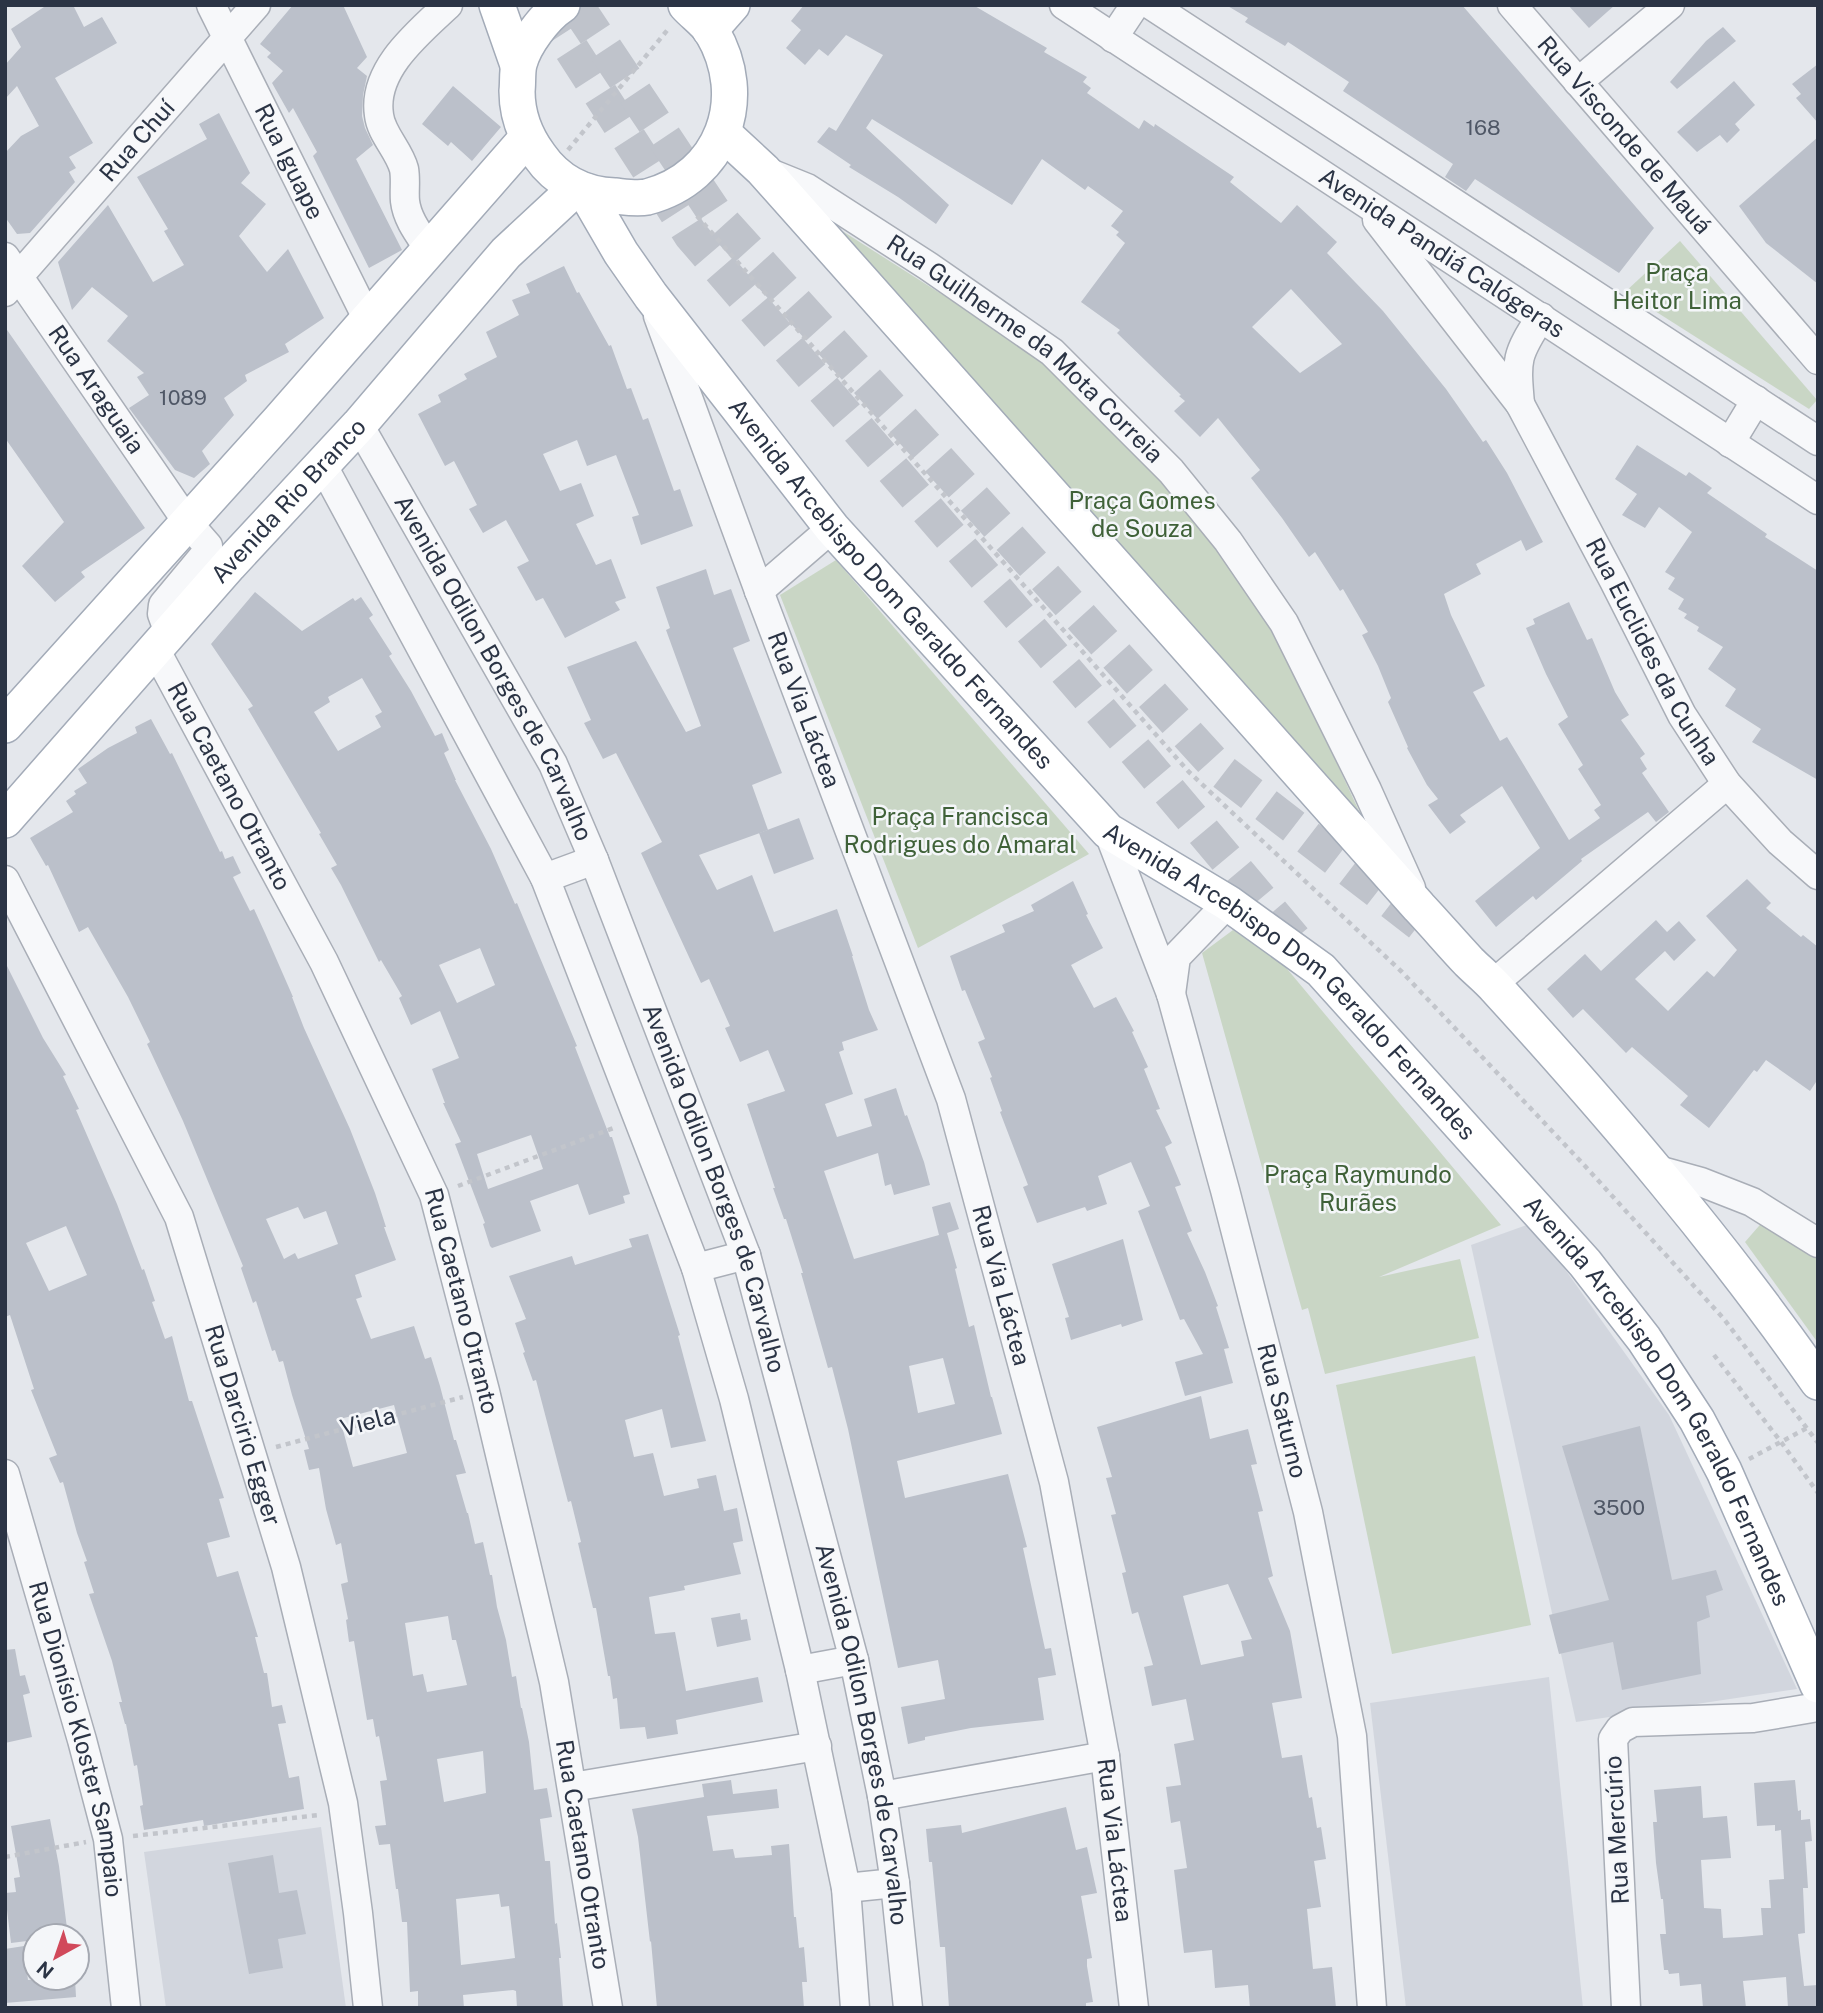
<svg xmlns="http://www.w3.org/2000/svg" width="1823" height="2013" viewBox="0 0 1823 2013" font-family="'Public Sans',sans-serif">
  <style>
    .built { fill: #d2d6de }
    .green { fill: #c9d6c5 }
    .building { fill: #bbc0ca; fill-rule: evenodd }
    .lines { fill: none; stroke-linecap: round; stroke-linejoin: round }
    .major-tunnel { stroke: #bfc3cb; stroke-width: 35; stroke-dasharray: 35 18; stroke-linecap: butt }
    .minor-casing { stroke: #a9aeb7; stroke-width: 31 }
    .major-casing { stroke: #a3abb8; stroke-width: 38 }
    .path { stroke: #c2c5cb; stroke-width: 4.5; stroke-dasharray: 5 5; stroke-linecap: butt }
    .minor { stroke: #f7f8fa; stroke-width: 28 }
    .major { stroke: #fff; stroke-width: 35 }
    .labels { text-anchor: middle; stroke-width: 5; stroke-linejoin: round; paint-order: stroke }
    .number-label { font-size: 21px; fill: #4f5766 }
    .street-label { font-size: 24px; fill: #2b3445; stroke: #f4f6f9 }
    .park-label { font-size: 24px; fill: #3f6138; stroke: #f4f6f9 }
  </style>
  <rect width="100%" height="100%" fill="#e4e7ec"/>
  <!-- built -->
  <g class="built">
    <polygon points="1532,1223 1669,1415 1797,1689 1576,1722 1471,1245"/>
    <polygon points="1549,1677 1583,2008 1406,2008 1370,1703"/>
    <polygon points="321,1827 346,2008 166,2008 144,1852"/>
  </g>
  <!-- green -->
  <g class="green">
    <polygon points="825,220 1050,363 1178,485 1278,636 1384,865"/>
    <polygon points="1680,241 1817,400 1809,409 1625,292"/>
    <polygon points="836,560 1089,854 918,948 780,595"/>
    <polygon points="1233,930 1283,964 1501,1225 1379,1277 1460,1259 1479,1338 1325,1374 1308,1308 1302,1310 1202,953"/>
    <polygon points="1765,1219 1818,1255 1818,1343 1745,1242"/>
    <polygon points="1475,1356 1531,1625 1392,1654 1336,1385"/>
  </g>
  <!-- building -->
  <g class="building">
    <polygon points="47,5 73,5 84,27 102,17 117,43 55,78 93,143 69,157 76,168 69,172 75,182 30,233 17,234 5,217 5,153 21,136 39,126 17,86 5,99 5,65 21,47 11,29"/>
    <polygon points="293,5 343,5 367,57 357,68 367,76 363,95 362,116 365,128 373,145 356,159 402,250 369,268 313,156 317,152 293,108 289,113 272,83 283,71 267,57 271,53 260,44"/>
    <path d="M804 5H973L1047 48 1044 52 1087 77 1083 82 1091 88 1087 93 1139 129 1144 120 1154 127 1155 124 1234 177 1230 182 1281 223 1297 205 1337 242 1327 253 1383 311 1446 389 1483 442 1486 440 1507 473 1543 542 1526 551 1521 540 1476 564 1481 574 1444 594 1451 615 1485 686 1473 692 1500 741 1507 737 1569 840 1600 818 1594 810 1601 805 1578 769 1583 765 1558 724 1568 717 1546 674 1526 628 1535 624 1533 619 1569 602 1587 640 1592 638 1615 692 1629 715 1621 720 1645 754 1640 758 1647 769 1642 773 1669 812 1656 822 1648 812 1581 859 1582 861 1536 900 1533 896 1496 927 1475 901 1540 848 1502 786 1460 815 1466 822 1450 834 1428 805 1438 799 1427 785 1407 748 1408 747 1388 702 1391 698 1378 666 1362 635 1368 632 1343 589 1340 591 1315 552 1309 557 1282 518 1251 478 1260 470 1218 418 1200 437 1174 411 1185 401 1179 396 1181 395 1117 333 1120 330 1081 302 1125 243 1116 235 1119 232 1111 226 1123 211 1088 186 1085 190 1042 159 1012 205 872 119 866 128 949 205 936 224 898 197 849 167 851 165 817 142 829 127 836 131 883 55 846 35 828 56 819 49 805 65 786 48 801 30 791 21ZM1291 289 1342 344 1300 373 1252 327Z"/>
    <polygon points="1226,5 1462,5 1654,228 1619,273 1475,179 1466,191 1445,177 1453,164 1343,91 1349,82 1288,42 1285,46 1245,22 1248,18"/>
    <polygon points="1568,5 1615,5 1589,28"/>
    <polygon points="1723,27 1736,41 1677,89 1670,82 1706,41"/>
    <polygon points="1818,64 1818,123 1796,98 1801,94 1792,84"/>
    <polygon points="1734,81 1755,105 1735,124 1740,130 1727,143 1720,135 1697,152 1677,132"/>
    <polygon points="453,86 501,127 472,161 451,142 448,146 422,124"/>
    <polygon points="219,113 250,173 241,183 266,204 239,236 267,272 288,249 324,318 285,344 289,352 245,375 247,381 224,398 234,415 202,451 210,464 194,478 175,470 129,408 149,395 137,377 144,373 107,341 128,316 92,287 72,310 58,262 108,205 153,282 184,265 164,231 168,229 137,177 207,139 199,124"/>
    <polygon points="1818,137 1818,284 1766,243 1739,206"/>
    <polygon points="564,266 577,293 579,292 609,346 611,345 627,389 631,388 643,420 648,418 674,491 680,489 693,526 641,545 632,517 639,515 616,455 587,466 577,440 543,454 560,491 581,483 594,516 576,524 596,565 611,559 626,598 615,602 620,610 565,638 543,598 536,601 517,567 529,561 506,520 483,533 469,509 477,505 454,461 445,466 418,414 441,402 438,395 467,379 464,374 497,357 486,332 519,315 512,300 530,293 526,284"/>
    <polygon points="5,327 145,528 81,572 85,577 55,602 22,566 64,522 5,438"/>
    <polygon points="1637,445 1686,476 1689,472 1712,488 1707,493 1767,534 1765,537 1818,571 1818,780 1752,742 1761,729 1725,706 1736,689 1708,669 1723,647 1697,631 1699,627 1684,618 1687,614 1678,609 1684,599 1668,589 1675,578 1665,572 1692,532 1659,507 1645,528 1622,515 1637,494 1615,479"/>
    <path d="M706 569 714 595 731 589 750 641 733 648 782 773 752 785 768 830 699 855 717 890 752 875 774 932 837 909 853 956H852L869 1010 878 1030 842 1042 844 1050 839 1052 853 1094 825 1104 837 1137 872 1126 864 1099 896 1088 905 1116 907 1115 924 1162 930 1185 894 1195 891 1184 885 1186 878 1153 824 1171 854 1259 939 1235 932 1207 950 1202 959 1229 947 1233 957 1268 955 1269 969 1327 974 1325 991 1397H992L1002 1434 897 1461 905 1498 1008 1474 1027 1547 1023 1548 1045 1649 1051 1648 1056 1675 1038 1678 1044 1720 971 1728 925 1737V1740L908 1744 901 1707 945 1699 938 1660 898 1668 848 1429 832 1367 828 1368 801 1273H803L786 1219H784L773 1188H775L747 1104 785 1091 768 1050 740 1062 725 1028 730 1026 709 979 701 983 641 853 662 842 616 753 603 759 584 723 591 720 567 667 636 641 686 732 701 726 666 630 670 628 656 587ZM943 1358 955 1404 918 1413 909 1366Z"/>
    <path d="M255 592 302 631 353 598 355 601 361 597 373 615 369 618 392 654 389 656 411 691 435 736 442 733 449 750 444 753 456 780H455L491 849 515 904 517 903 577 1046 575 1047 610 1137H612L630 1194 623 1196 625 1203 589 1215 578 1184 530 1201 541 1231 492 1248 490 1246 483 1224 485 1223 455 1144 461 1142 443 1103H445L432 1069 459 1058 440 1011 411 1025 399 998 402 996 381 960 379 962 341 885 331 868 337 865 319 834 321 833 248 709 253 706 211 644ZM362 678 382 712 375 716 381 727 338 751 314 712 330 702 328 697ZM480 948 495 985 457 1003 439 965ZM531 1135 543 1169 488 1189 477 1154Z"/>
    <path d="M151 719 170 754 172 753 220 852 222 851 225 859 233 856 241 873 233 877 250 911 254 909 265 933 293 997H292L304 1028 350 1129 375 1193 386 1227H384L396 1260 355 1275 362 1297 356 1299 371 1339 414 1326 425 1359 431 1357 440 1386 454 1440H456L466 1473 456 1475 467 1513H468L475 1544 483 1542 490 1575H492L497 1607 506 1640 512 1677 516 1676 521 1708H522L529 1742 534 1790 547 1788 552 1817 540 1819 545 1861H550L555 1924 557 1923 561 1958H559L563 2008H517L516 1991 513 1990 463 1995 464 2008H418V1991L410 1992 407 1922H402L398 1889H396L390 1844 379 1845 375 1826 386 1825 380 1781 387 1780 379 1736 376 1737 373 1719 367 1720 354 1641 349 1642 346 1620 348 1619 341 1584 348 1582 341 1543 336 1545 326 1509 319 1468 309 1470 304 1450 309 1449 292 1395 283 1361 279 1362 275 1350 272 1351 256 1301 253 1303 241 1268 243 1266 183 1121 147 1044 150 1042 128 997 88 927 79 932 48 865 46 866 30 838 73 812 66 801 76 794 74 791 87 783 78 769 108 748 137 733 135 727ZM298 1207 304 1219 326 1211 338 1244 298 1259 295 1253 284 1259 266 1219ZM394 1405 407 1453 353 1467 340 1419ZM448 1616 452 1640H456L467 1685 427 1692 423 1674 413 1676 405 1623ZM483 1751 486 1793 444 1802 437 1759ZM499 1894 501 1907 509 1906 515 1958 461 1965 456 1899Z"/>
    <polygon points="799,818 814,859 774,874 759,833"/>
    <polygon points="1747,879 1771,903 1766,908 1801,937 1803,935 1818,947 1818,1079 1810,1091 1766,1060 1757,1072 1754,1070 1709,1128 1680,1105 1688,1096 1632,1047 1626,1053 1583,1009 1573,1018 1547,989 1585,954 1601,971 1656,920 1667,932 1679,921 1696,940 1674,961 1665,951 1635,979 1668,1011 1707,971 1714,977 1737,950 1706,916"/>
    <polygon points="1073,881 1088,914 1086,915 1103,948 1071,965 1094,1008 1116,997 1134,1031 1132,1032 1148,1067 1144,1069 1160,1109 1156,1110 1172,1143 1165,1147 1181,1185 1175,1187 1192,1231 1187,1233 1205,1272 1218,1306 1216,1307 1229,1348 1224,1349 1233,1383 1185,1396 1175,1362 1203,1354 1184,1319 1180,1320 1138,1211 1150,1206 1131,1162 1098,1176 1107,1204 1087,1211 1085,1207 1037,1223 1023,1187 1028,1185 1000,1112 1002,1111 990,1078 992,1077 978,1042 985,1039 965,990 962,991 950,956 1005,932 1002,925 1034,911 1031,905"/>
    <path d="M5 962 43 1038 66 1075 63 1076 79 1109 76 1110 117 1204 142 1270 144 1269 155 1301 152 1302 165 1339 172 1336 189 1401H192L224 1498 219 1499 230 1537 207 1543 217 1577 238 1571 258 1637H255L264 1673H267L272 1707 282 1705 286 1723 278 1724 289 1778 299 1776 304 1809 204 1826 203 1820 144 1830 140 1806 143 1805 137 1765 134 1766 126 1724H125L119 1702H122L112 1661 89 1594 94 1593 84 1562 87 1561 77 1533 63 1482 60 1483 49 1458 57 1455 31 1390 34 1389 10 1315 5 1317ZM66 1226 87 1275 49 1291 26 1243Z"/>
    <polygon points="648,1234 680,1335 678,1336 706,1441 671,1448 662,1409 625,1420 634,1457 653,1453 664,1496 699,1488 697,1479 716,1475 724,1511 737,1508 743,1541 733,1543 741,1574 684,1586 685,1590 649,1597 655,1634 675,1632 686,1691 758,1677 763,1702 676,1720 678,1734 647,1739 645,1727 620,1729 617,1698 613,1699 610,1676 608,1676 596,1608 593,1608 578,1543 581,1542 571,1501 568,1502 536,1380 533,1381 523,1353 525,1352 515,1323 526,1319 509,1276 572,1256 575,1265 632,1247 629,1239"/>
    <polygon points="1123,1239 1143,1320 1122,1327 1121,1324 1071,1340 1065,1318 1069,1317 1052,1264"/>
    <path d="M1201 1396 1210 1439 1248 1429 1257 1464 1251 1465 1263 1511 1258 1512 1273 1576 1268 1578 1290 1631 1302 1698 1272 1703 1282 1758 1302 1755 1309 1798 1312 1797 1317 1828 1321 1827 1326 1859 1314 1861 1321 1907 1307 1909 1313 1969 1332 1967 1336 2008H1250L1248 1985 1215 1988 1212 1950 1184 1953 1174 1870 1187 1868 1180 1821 1171 1823 1166 1787 1181 1785 1174 1744 1194 1740 1186 1699 1152 1706 1144 1667 1153 1665 1138 1612 1132 1614 1122 1573 1126 1572 1111 1515 1116 1514 1106 1478 1112 1477 1097 1427ZM1228 1584 1252 1639 1241 1641 1244 1656 1201 1665 1183 1596Z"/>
    <polygon points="1640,1426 1672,1580 1716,1570 1723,1590 1706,1596 1710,1617 1697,1622 1701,1674 1622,1690 1613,1642 1559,1654 1549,1615 1609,1600 1562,1446"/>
    <polygon points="740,1613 741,1620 747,1619 751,1640 717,1647 711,1618"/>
    <polygon points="15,1649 20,1676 25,1675 30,1693 23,1695 32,1737 5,1743 5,1650"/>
    <polygon points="731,1780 733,1794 777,1789 779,1808 707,1816 713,1851 733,1849 735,1858 772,1855 771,1846 789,1844 794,1917 796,1917 799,1948 804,1947 807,1982 802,1982 804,2008 657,2008 651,1941 650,1942 638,1837 632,1809 704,1797 702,1784"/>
    <polygon points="1795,1780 1798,1811 1801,1810 1801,1820 1810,1819 1812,1841 1805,1842 1808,1888 1803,1888 1805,1933 1798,1934 1804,1986 1818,1985 1818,2008 1788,2008 1786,1977 1743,1981 1746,2008 1703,2008 1701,1984 1680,1986 1679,1973 1669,1974 1668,1970 1664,1970 1660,1934 1666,1934 1663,1899 1661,1899 1656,1863 1653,1822 1657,1822 1654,1790 1701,1786 1703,1818 1727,1816 1731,1858 1701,1860 1704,1908 1721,1909 1723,1938 1741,1937 1763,1935 1761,1908 1771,1908 1769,1880 1784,1879 1781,1830 1775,1831 1775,1825 1757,1826 1754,1783"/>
    <polygon points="1066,1807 1076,1850 1087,1847 1097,1893 1081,1896 1092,1958 1087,1959 1087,1966 1093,2002 1086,2003 1086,2008 949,2008 945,1947 940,1947 932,1862 929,1862 926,1829 961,1825 962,1833"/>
    <polygon points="50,1819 59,1866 68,1936 35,1936 35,1940 11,1943 5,1893 16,1892 14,1878 20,1877 11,1826"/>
    <polygon points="273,1855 279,1893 297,1890 306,1934 278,1939 283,1968 249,1974 228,1863"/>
    <polygon points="24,1946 28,1980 75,1978 76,1997 5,2003 5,1949"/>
  </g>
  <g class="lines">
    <!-- major-tunnel -->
    <g class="major-tunnel">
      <polyline points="543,5 691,235 1143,760 1303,950"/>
      <polyline points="576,5 716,215 1219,769 1428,930"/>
    </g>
    <!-- minor casing -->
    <g class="minor-casing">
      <g id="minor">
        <path id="s1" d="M211 5 367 318"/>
        <path id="s2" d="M1064 5 1818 500"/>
        <polyline points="1151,5 1818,441"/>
        <path id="s3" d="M1512 5 1818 360"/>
        <polyline points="1113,38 1135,5"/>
        <polyline points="1578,82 1670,5"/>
        <path id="s4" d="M765 171 807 188 928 266 1052 352 1171 471 1228 541 1284 623 1367 790 1411 888"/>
        <path id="s5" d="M1377 220 1520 404 1614 581 1682 715 1727 784 1780 842 1818 875"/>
        <path d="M429 249C419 234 407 219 405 201 404 191 406 179 404 169 399 150 381 134 379 115 372 70 418 33 448 5"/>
        <path id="s6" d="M5 257 188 523 208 546 207 552 163 605 162 614 169 633"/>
        <path id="s7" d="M5 292 256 5"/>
        <path id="s8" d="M658 316 759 591 951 1099 1054 1482 1105 1756 1134 2008"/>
        <path d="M1520 404C1516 359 1516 355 1541 317"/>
        <path id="s9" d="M359 425 553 764 594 860 746 1255 854 1660 882 1796 895 1883 908 2008"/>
        <polyline points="1730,443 1756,400"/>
        <polyline points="322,464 545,878 696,1268 734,1399 800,1670 846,1888 855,2008"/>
        <polyline points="759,591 832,528"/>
        <path id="s10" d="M155 649 324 962 434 1195 485 1391 554 1682 608 2008"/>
        <path id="s11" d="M1108 831 1171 994 1225 1190 1308 1512 1352 1736 1372 2008"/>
        <polyline points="545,878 594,860"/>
        <path id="s12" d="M5 880 179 1217 286 1567 343 1803 358 1913 368 2008"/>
        <polyline points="1493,984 1727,784"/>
        <polyline points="1171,994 1176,957 1228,903"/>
        <polyline points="1654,1169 1701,1182 1752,1202 1818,1243"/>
        <polyline points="696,1268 746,1255"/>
        <path id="s13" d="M5 1474 82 1740 108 1839 126 2008"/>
        <polyline points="800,1670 854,1660"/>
        <polyline points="572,1787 817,1746"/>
        <polyline points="882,1796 1105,1756"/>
        <polyline points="846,1888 895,1883"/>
        <polyline points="1626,2008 1613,1739 1620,1729 1633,1722 1753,1718 1818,1707"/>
      </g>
    </g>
    <!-- major casing -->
    <g class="major-casing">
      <g id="major">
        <polyline points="497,5 518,65"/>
        <path d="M562 5C545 16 524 44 519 64 517 72 518 83 517 91 517 115 525 136 539 155 557 181 584 195 615 196 625 197 637 199 647 197 723 177 751 98 712 32 706 22 694 14 686 5"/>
        <polyline points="710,30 732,5"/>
        <path d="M723 133 763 170 1419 907C1436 925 1452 944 1469 962 1478 971 1487 978 1496 988 1610 1113 1721 1243 1818 1382"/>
        <path id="s14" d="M585 191 621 253 651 296 832 528 1108 831 1228 903 1321 970 1585 1263 1644 1339 1697 1420 1724 1471 1818 1685"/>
        <polyline points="5,725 279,421 527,138"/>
        <path id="s15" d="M5 820 229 565 359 425 506 253 576 188"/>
      </g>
    </g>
    <!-- path -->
    <g class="path">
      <polyline points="568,150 670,27"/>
      <polyline points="697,216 1189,772 1402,972 1585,1166 1724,1319 1818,1443"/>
      <polyline points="458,1186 616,1127"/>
      <polyline points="1714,1355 1781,1442 1818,1493"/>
      <polyline points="276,1447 463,1397"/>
      <polyline points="1749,1459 1807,1428"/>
      <polyline points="133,1836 319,1815"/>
      <polyline points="5,1857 86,1842"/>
    </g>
    <!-- minor -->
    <use href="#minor" class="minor"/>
    <!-- major -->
    <use href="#major" class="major"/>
  </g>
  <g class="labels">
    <!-- number labels -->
    <g class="number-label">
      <text x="1483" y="135">168</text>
      <text x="183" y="405">1089</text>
      <text x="1619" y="1515">3500</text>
    </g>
    <!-- street labels -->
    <g class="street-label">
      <text dy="8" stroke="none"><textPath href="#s3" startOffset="172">Rua Visconde de Mauá</textPath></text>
      <text dy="8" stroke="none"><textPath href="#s7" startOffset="201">Rua Chuí</textPath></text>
      <text dy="8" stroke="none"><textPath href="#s1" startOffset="175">Rua Iguape</textPath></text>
      <text dy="8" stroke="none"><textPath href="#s2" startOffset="452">Avenida Pandiá Calógeras</textPath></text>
      <text dy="8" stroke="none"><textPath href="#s4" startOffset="317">Rua Guilherme da Mota Correia</textPath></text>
      <text dy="8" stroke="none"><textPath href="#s6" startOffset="161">Rua Araguaia</textPath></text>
      <text dy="8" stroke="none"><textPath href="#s15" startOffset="427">Avenida Rio Branco</textPath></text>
      <text dy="8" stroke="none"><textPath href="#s14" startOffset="499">Avenida Arcebispo Dom Geraldo Fernandes</textPath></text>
      <text dy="8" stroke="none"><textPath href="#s5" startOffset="514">Rua Euclides da Cunha</textPath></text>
      <text dy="8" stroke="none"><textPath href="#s9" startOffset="278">Avenida Odilon Borges de Carvalho</textPath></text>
      <text dy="8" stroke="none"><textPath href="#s8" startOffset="420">Rua Via Láctea</textPath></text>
      <text dy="8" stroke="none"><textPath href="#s10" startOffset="156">Rua Caetano Otranto</textPath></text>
      <text dy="8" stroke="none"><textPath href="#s14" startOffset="1066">Avenida Arcebispo Dom Geraldo Fernandes</textPath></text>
      <text dy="8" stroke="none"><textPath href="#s9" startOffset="845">Avenida Odilon Borges de Carvalho</textPath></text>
      <text dy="8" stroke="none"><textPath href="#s8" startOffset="1029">Rua Via Láctea</textPath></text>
      <text dy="8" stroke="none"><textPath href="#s10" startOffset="723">Rua Caetano Otranto</textPath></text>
      <text dy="8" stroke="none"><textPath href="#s14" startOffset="1633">Avenida Arcebispo Dom Geraldo Fernandes</textPath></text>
      <text dy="8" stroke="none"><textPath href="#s11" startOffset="606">Rua Saturno</textPath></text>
      <text transform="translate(368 1422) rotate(-15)" y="8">Viela</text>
      <text dy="8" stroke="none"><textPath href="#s12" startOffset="597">Rua Darcirio Egger</textPath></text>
      <text dy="8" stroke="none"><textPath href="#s9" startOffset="1412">Avenida Odilon Borges de Carvalho</textPath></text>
      <text dy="8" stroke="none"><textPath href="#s13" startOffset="275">Rua Dionísio Kloster Sampaio</textPath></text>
      <text transform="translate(1617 1830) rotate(-93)" y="8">Rua Mercúrio</text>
      <text dy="8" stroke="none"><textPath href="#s8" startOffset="1596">Rua Via Láctea</textPath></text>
      <text dy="8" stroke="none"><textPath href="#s10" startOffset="1290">Rua Caetano Otranto</textPath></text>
    </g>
    <!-- park labels -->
    <g class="park-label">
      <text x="1677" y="281">Praça<tspan x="1677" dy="28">Heitor Lima</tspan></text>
      <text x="1142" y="509">Praça Gomes<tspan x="1142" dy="28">de Souza</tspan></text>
      <text x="960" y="825">Praça Francisca<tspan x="960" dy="28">Rodrigues do Amaral</tspan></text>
      <text x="1358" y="1183">Praça Raymundo<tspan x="1358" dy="28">Rurães</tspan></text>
    </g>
  </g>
  <!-- border -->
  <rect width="1823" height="2013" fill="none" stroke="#2b3445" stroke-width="14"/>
  <!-- north arrow -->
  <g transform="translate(56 1957) rotate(220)"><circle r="33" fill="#f4f6f9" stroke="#a4a8b1" stroke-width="2"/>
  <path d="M0-5L12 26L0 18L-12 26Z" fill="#d1495b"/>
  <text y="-10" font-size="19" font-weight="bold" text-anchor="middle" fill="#2b3445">N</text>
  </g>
</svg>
